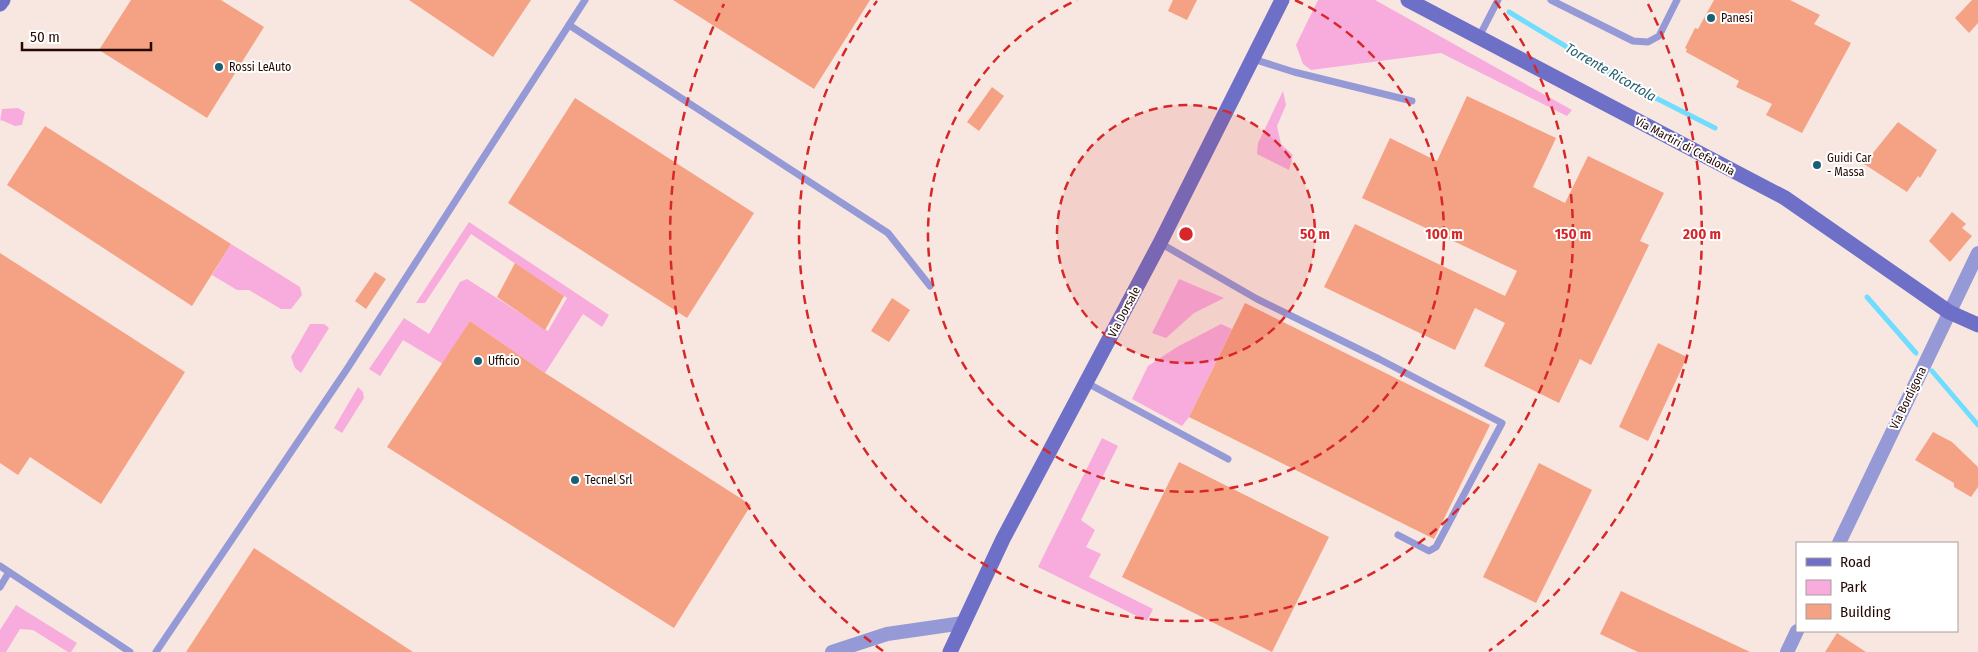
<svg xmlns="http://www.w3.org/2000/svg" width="1978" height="652" viewBox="0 0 1978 652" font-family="'Fira Sans Condensed',sans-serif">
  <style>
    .green { fill: #f7acdd }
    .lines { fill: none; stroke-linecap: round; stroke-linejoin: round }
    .stream { stroke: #71ddfe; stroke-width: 5 }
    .building { fill: #f5a183 }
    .lane { stroke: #9599d6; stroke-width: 7 }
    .street { stroke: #9599d6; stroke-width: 14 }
    .secondary { stroke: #6e70c8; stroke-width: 15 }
    .ring { fill: none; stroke: #d62828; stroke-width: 2.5; stroke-dasharray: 9 6 }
    .poi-dot { fill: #1b5f72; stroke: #fff; stroke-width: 2 }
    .labels { text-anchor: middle; stroke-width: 4; stroke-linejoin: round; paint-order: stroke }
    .poi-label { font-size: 12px; fill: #250902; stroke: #fff; text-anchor: start }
    .street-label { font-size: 12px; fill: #250902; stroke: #fff }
    .water-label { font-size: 14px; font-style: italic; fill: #256071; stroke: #fff }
    .centre { fill: #d62828; stroke: #fff; stroke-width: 2.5 }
    .ring-label { font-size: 15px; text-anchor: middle; font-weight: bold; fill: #d62828; stroke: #fff; stroke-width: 4; stroke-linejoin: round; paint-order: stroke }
  </style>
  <rect width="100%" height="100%" fill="#f8e7e1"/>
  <!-- green -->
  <g class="green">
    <polygon points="1318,0 1375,0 1572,110 1567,116 1441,53 1311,70 1303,64 1296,45"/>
    <polygon points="1283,91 1286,105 1277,126 1281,144 1293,155 1289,170 1257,154 1258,143"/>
    <polygon points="18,108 25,112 22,125 15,126 1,120 0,122 2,109"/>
    <polygon points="469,222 609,315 602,327 583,314 545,373 470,321 443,364 403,340 380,376 369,369 404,318 429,334 460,282 467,279 548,331 567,298 471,234 425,303 416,303"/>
    <polygon points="231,244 300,287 302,295 291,309 281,309 249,290 237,290 212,275"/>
    <polygon points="1179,279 1224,298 1194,313 1166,338 1152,333"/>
    <polygon points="310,324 324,324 329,328 301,373 295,368 291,357"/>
    <polygon points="1221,324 1232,329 1189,417 1182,426 1132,399 1148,366 1177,347"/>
    <polygon points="358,387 363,392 364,398 342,433 334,428"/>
    <polygon points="1102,438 1118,446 1081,520 1095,530 1086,547 1101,554 1089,577 1153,609 1147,621 1038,567"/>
    <polygon points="16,605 77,643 71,652 68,652 33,630 20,629 6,652 0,652 0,630"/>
  </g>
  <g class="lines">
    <!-- stream -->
    <g class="stream">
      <polyline points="1509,12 1630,85 1715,128"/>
      <polyline points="1867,297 1916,353"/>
      <polyline points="1932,371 1978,425"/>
    </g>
  </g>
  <!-- building -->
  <g class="building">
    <polygon points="131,0 221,0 264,27 207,118 99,50"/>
    <polygon points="409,0 531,0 493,57"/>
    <polygon points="673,0 870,0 814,89"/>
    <polygon points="1173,0 1197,0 1187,20 1168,11"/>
    <polygon points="1714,0 1790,0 1820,15 1814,24 1851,43 1802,133 1766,115 1772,104 1736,87 1739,81 1686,52 1687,49 1685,48 1695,28 1698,29"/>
    <polygon points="1972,0 1978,0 1978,23 1969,33 1955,18"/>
    <polygon points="992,87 1004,96 979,131 967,122"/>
    <polygon points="1467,96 1556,138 1533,187 1565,203 1588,156 1664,193 1640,241 1649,245 1591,365 1580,359 1559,403 1484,366 1505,323 1475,308 1455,350 1324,287 1355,224 1505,296 1517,271 1362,198 1390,138 1437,161"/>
    <polygon points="575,98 754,213 687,318 508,203"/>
    <polygon points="1898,122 1937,150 1920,178 1918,176 1907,192 1864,164"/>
    <polygon points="45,126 231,244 192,306 7,185"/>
    <polygon points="1952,212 1966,224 1962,228 1972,236 1950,262 1929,241"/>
    <polygon points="0,253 185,372 101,504 30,457 18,475 0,463"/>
    <polygon points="515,263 564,296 545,330 497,297"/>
    <polygon points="375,272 386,279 366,309 355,301"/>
    <polygon points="892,298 910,310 889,342 871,331"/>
    <polygon points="1245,303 1490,425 1434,539 1189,417"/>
    <polygon points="470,321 545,373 751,505 674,628 387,447"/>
    <polygon points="1658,343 1687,357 1648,441 1619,427"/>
    <polygon points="1933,432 1952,442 1978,467 1978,487 1971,497 1954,487 1954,483 1915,460"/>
    <polygon points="1179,462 1329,537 1272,652 1122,577"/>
    <polygon points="1539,463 1592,490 1536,603 1483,577"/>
    <polygon points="254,548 413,652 186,652"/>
    <polygon points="1621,591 1750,652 1638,652 1600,634"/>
    <polygon points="1837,633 1866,652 1825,652"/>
  </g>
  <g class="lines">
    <!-- lane -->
    <g class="lane">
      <polyline points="1551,0 1633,41 1648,42 1659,36 1677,0"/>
      <polyline points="569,25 888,233 930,286"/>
      <polyline points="1479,37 1498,0"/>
      <polyline points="1253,59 1294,72 1412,101"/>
      <polyline points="1160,243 1257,299 1379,359 1502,423 1436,547 1429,551 1398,535"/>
      <polyline points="1087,383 1228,459"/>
      <polyline points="0,566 130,652"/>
      <polyline points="0,587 9,572"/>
      <polyline points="156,652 347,369 585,0"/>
    </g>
    <!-- street -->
    <g class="street">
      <polyline points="1839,543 1978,253"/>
      <polyline points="832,652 887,634 963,623"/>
      <polyline points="1787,652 1797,631"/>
    </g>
    <!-- secondary -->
    <g class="secondary">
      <polyline points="1408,0 1785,198 1949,312 1978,325"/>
      <polyline points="0,4 3,0"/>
      <polyline points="950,652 1003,539 1160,243 1282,0"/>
    </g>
  </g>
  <!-- distance rings -->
  <circle cx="1186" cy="234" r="129" fill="#d62828" fill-opacity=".12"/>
  <g class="ring">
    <circle cx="1186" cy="234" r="129"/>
    <path d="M1295 0A258 258 0 1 1 1077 0"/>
    <path d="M1495 1A387 387 0 1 1 877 1"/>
    <path d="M883 651A516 516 0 0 1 724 4M1648 4A516 516 0 0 1 1489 651"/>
  </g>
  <!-- markers -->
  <g class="poi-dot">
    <circle cx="1711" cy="18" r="5"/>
    <circle cx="219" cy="67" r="5"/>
    <circle cx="1817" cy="165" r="5"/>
    <circle cx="478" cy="361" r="5"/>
    <circle cx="575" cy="480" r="5"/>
  </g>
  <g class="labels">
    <!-- poi labels -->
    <g class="poi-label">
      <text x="1721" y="22">Panesi</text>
      <text x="229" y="71">Rossi LeAuto</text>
      <text x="1827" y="162">Guidi Car<tspan x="1827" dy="14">- Massa</tspan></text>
      <text x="488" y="365">Ufficio</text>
      <text x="585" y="484">Tecnel Srl</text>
    </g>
    <!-- street labels -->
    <g class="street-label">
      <text transform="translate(1685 146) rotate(28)" y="4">Via Martiri di Cefalonia</text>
      <text transform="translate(1124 312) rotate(-62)" y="4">Via Dorsale</text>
      <text transform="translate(1908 398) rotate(-64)" y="4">Via Bordigona</text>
    </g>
    <!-- water labels -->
    <g class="water-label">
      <text transform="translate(1611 72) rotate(30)" y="5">Torrente Ricortola</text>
    </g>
  </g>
  <circle cx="1186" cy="234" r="8" class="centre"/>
  <g class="ring-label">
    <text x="1315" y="239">50 m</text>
    <text x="1444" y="239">100 m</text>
    <text x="1573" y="239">150 m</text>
    <text x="1702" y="239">200 m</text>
  </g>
  <!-- legend -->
  <rect x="1796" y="542" width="162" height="90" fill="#ffffff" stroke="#a89d9a"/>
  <rect x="1806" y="558" width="25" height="8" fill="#6e70c8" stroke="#a89d9a"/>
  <text x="1840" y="567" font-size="15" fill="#250902">Road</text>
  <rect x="1806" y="580" width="25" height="15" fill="#f7acdd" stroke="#a89d9a"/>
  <text x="1840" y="592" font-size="15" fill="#250902">Park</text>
  <rect x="1806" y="604" width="25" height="15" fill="#f5a183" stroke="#a89d9a"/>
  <text x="1840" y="617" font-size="15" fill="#250902">Building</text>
  <!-- scale -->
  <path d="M22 42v8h129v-8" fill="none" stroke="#250902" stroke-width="2.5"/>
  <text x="30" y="42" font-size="15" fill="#250902" stroke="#ffffff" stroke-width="4" paint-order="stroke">50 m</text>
</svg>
